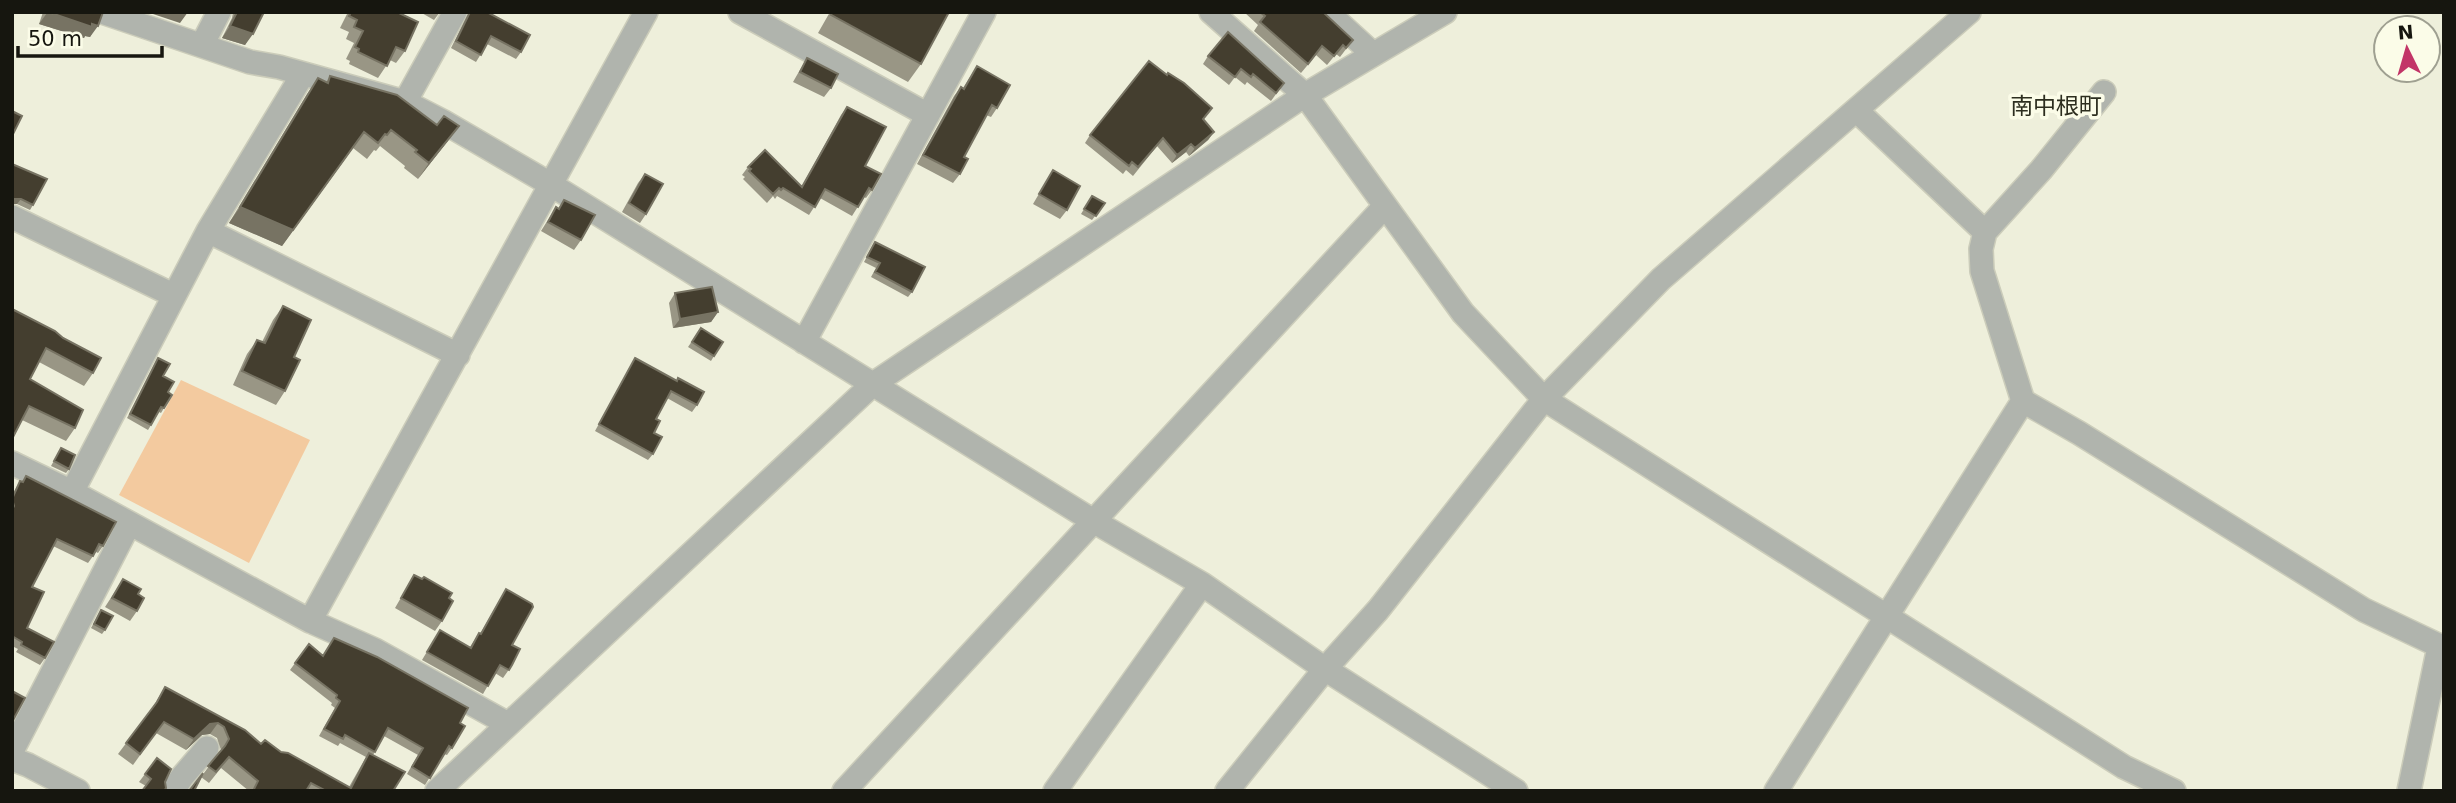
<svg xmlns="http://www.w3.org/2000/svg" width="2456" height="803" viewBox="0 0 2456 803" font-family="'DejaVu Sans','Noto Sans JP',sans-serif">
<style>
.green{fill:#f3ca9f}
.lines{fill:none;stroke-linecap:round;stroke-linejoin:round}
.minor-casing{stroke:#cbccba;stroke-width:26}
.minor{stroke:#b0b4ad;stroke-width:23}
.wall{fill:#999685}
.shaded-wall{fill:#777363}
.building{fill:#443e2f;stroke:#777363;stroke-width:2}
.labels{text-anchor:middle;stroke-width:7;stroke-linejoin:round;paint-order:stroke}
.quarter-label{font-size:23px;fill:#2d2e1f;stroke:#fbfce8}
</style>
<rect width="100%" height="100%" fill="#eeefdb"/>
<path class="green" d="M181,380L310,440L249,563L119,495Z"/>
<g class="lines">
<g class="minor-casing">
<path id="minor" d="M102,12L250,62L279,67L405,102L442,121L550,184L1095,522L1202,584L1325,669L1516,791
M740,12L928,115
M1211,12L1305,95L1463,313L1544,399L2124,767L2174,791
M1327,12L1373,54
M202,45L219,12
M2104,92L2041,170L1985,232L1981,249L1982,271L2023,401L2079,433L2364,610L2444,648
M405,102L455,12
M1856,110L1985,232
M12,217L173,295
M208,231L458,355
M804,342L984,12
M12,463L72,492L310,621L375,650L508,724
M72,492L208,231L303,74
M310,621L646,12
M12,751L129,524
M12,759L28,765L78,791
M173,791L182,777L207,748
M437,791L873,384L1305,95L1445,12
M844,791L1385,206
M1055,791L1202,584
M1227,791L1325,669L1378,610L1544,399L1661,279L1969,12
M1776,791L2023,401
M2409,791L2439,647"/>
</g>
<use href="#minor" class="minor"/>
</g>
<path class="wall" d="M43,12H103L90,37L85,36L84,38L39,24Z
M233,12H264L245,45L222,38L232,18Z
M348,12H397L405,51L396,63L390,60L378,78L349,64L350,61L346,59L354,43L346,39L349,32L340,28Z
M420,12H440L434,20Z
M469,12H487L521,52L516,59L487,44L476,62L451,48Z
M830,12H949L921,64L908,82L818,33Z
M1244,12H1323L1353,40L1340,57L1336,54L1327,65L1316,55L1301,73L1254,31L1258,25Z
M1208,56L1284,83L1271,101L1247,82L1245,85L1235,77L1229,85L1203,64Z
M807,58L831,88L824,97L793,82L801,68Z
M977,66L997,108L991,117L986,115L964,157L960,174L953,183L917,164L954,96L961,87L963,88Z
M330,76L437,125L459,126L418,179L404,168L405,166L380,146L376,151L374,150L367,159L353,148L282,246L229,223L307,94L318,78L326,82Z
M847,107L872,190L866,198L864,197L852,216L820,198L809,215L777,196L775,199L773,196L767,203L743,179L745,177L742,175L748,167L802,186L841,115Z
M1203,119L1214,132L1208,140L1189,156L1186,152L1172,163L1157,146L1133,176L1126,170L1123,174L1085,143L1090,135Z
M12,164L33,205L30,210L17,204H12Z
M1053,170L1067,210L1060,219L1033,204Z
M645,174L646,214L640,223L622,212L638,183Z
M1092,196L1105,203L1092,220L1081,214Z
M564,200L581,240L574,250L541,231L556,207L558,209Z
M875,242L912,292L908,297L871,277L876,268L864,262Z
M675,293L718,312L711,322L673,328L669,303Z
M283,306L294,357L285,391L276,405L233,385L247,354L257,340L262,342L273,320Z
M12,309L93,373L84,386L39,362L30,379L75,428L66,441L22,420L12,440Z
M701,328L714,356L711,361L688,347Z
M158,358L168,392L164,408L161,413L159,412L148,430L127,418Z
M635,358L697,405L692,412L667,398L656,419L653,454L648,460L595,431Z
M61,448L69,469L66,473L51,466Z
M26,476L103,546L98,553L96,552L88,563L53,546L32,587L27,628L45,658L40,665L16,652L18,649L12,646V495L20,481L22,482Z
M414,575L449,598L442,621L435,631L395,608Z
M123,579L138,594L137,611L130,621L105,607Z
M506,589L512,645V665L503,678L495,673L483,694L422,660L440,630L470,647L479,633L480,634Z
M101,610L105,630L102,634L91,628Z
M334,638L460,723L452,748L447,755L444,754L425,785L407,774L418,755L384,736L373,755L393,791H249L221,768L209,783L201,777L221,750L217,738L210,734L202,735L186,750L156,733L133,765L118,754L151,710L165,687L261,744L281,752L349,787L366,757L340,743L338,746L319,736L335,708L331,705L332,703L290,670L309,644L323,655Z
M157,758L171,769L146,786L139,782Z"/>
<path class="shaded-wall" d="M147,12H188L180,23Z
M47,13L92,24L98,26L90,37L85,36L84,38L39,24Z
M230,26L253,34L245,45L222,38Z
M459,126L447,142L418,179L429,163Z
M1214,132L1208,140L1189,156L1195,148Z
M1191,144L1186,152L1172,163L1177,155Z
M353,148L282,246L229,223L240,207Z
M12,199H21L17,204H12Z
M718,312L711,322L673,328L680,319Z
M218,723L210,734L202,735L186,750L194,739L210,724Z"/>
<path class="building" d="M48,12H103L98,26L92,24V27Z
M237,12H264L253,34L230,26Z
M351,12H397L418,22L405,51L396,47L387,66L358,52L359,49L355,47L363,31L354,27L357,20L349,16Z
M470,12H487L530,35L521,52L491,36L481,55L456,41Z
M833,12H949L921,64L831,15Z
M1260,12H1323L1353,40L1346,48L1343,45L1334,56L1322,46L1308,64L1260,22L1265,16Z
M1228,32L1284,83L1276,93L1253,74L1251,77L1241,69L1235,77L1208,56Z
M807,58L838,74L831,88L800,72Z
M1149,61L1167,75L1168,73L1184,83L1212,108L1203,119L1214,132L1195,148L1191,144L1177,155L1163,138L1138,167L1132,162L1129,166L1090,135Z
M977,66L1010,85L997,108L992,105L964,157L968,159L960,174L923,155L961,87L964,89Z
M330,76L397,95L437,125L444,116L459,126L429,163L415,152L417,150L391,130L387,135L385,134L378,143L364,132L293,230L240,207L318,78L328,83Z
M847,107L886,127L865,166L881,174L872,190L869,188L858,207L825,189L815,207L783,188L781,190L779,188L773,194L749,171L751,169L748,167L765,150L802,187Z
M12,111L22,116L12,136Z
M12,164L47,179L33,205L21,199H12Z
M1053,170L1080,186L1067,210L1039,194Z
M645,174L663,184L646,214L629,203Z
M1092,196L1105,203L1096,216L1084,209Z
M564,200L595,215L581,240L548,222L556,207L559,209Z
M875,242L925,267L912,292L875,272L880,263L867,257Z
M712,287L718,312L680,319L675,293Z
M283,306L311,320L294,357L300,360L285,391L242,371L257,340L265,343Z
M12,309L55,331L63,338L101,358L93,373L46,348L30,379L83,410L75,428L29,406L12,439Z
M701,328L723,342L714,356L692,342Z
M158,358L170,364L163,376L174,382L168,392L172,395L164,408L161,407L151,425L130,414Z
M635,358L677,381L678,378L704,392L697,405L671,391L656,419L660,421L654,433L662,437L653,454L599,424Z
M61,448L75,455L69,469L54,461Z
M26,476L116,522L103,546L99,544L93,556L57,539L32,587L44,592L27,628L54,642L45,658L21,645L22,642L12,636V510L14,506L12,499L20,481L23,482Z
M414,575L422,579L424,577L452,593L449,598L453,601L442,621L401,598Z
M123,579L141,589L138,594L144,598L137,611L112,598Z
M506,589L532,604L533,607L512,645L520,649L512,665L509,670L500,665L488,686L427,652L440,630L471,648L479,633L481,634Z
M101,610L113,616L105,630L94,624Z
M334,638L377,657L468,708L460,723L465,726L452,748L449,746L430,778L412,767L423,748L388,728L375,752L345,735L343,739L324,729L340,701L336,698L337,695L295,663L309,644L323,656Z
M165,687L245,730L261,744L265,740L281,752L288,753L351,788L369,753L405,772L393,791H326L311,783L306,791H253L258,781L229,757L216,772L208,766L225,746L229,739L224,727L218,723L210,724L194,739L164,722L140,754L126,743L157,702Z
M12,691L25,698L12,722Z
M157,758L171,769L165,782L166,788L164,791H142L151,779L145,774Z
M203,773L194,791H189Z"/>
<g class="labels">
<g class="quarter-label">
<text x="2056" y="114">南中根町</text>
</g>
</g>
<rect width="2456" height="803" fill="none" stroke="#16160f" stroke-width="28"/>
<g transform="translate(2407 49) rotate(355)"><circle r="33" fill="#fbfce8" stroke="#9fa091" stroke-width="2"/>
<path d="M0-5L12 26L0 18L-12 26Z" fill="#c23567"/>
<text y="-10" font-size="19" font-weight="bold" text-anchor="middle" fill="#16160f">N</text>
</g>
<path d="M18 46v10h144v-10" fill="none" stroke="#16160f" stroke-width="3.5"/>
<text x="28" y="46" font-size="21" fill="#16160f" stroke="#fbfce8" stroke-width="5" paint-order="stroke">50 m</text>
</svg>
